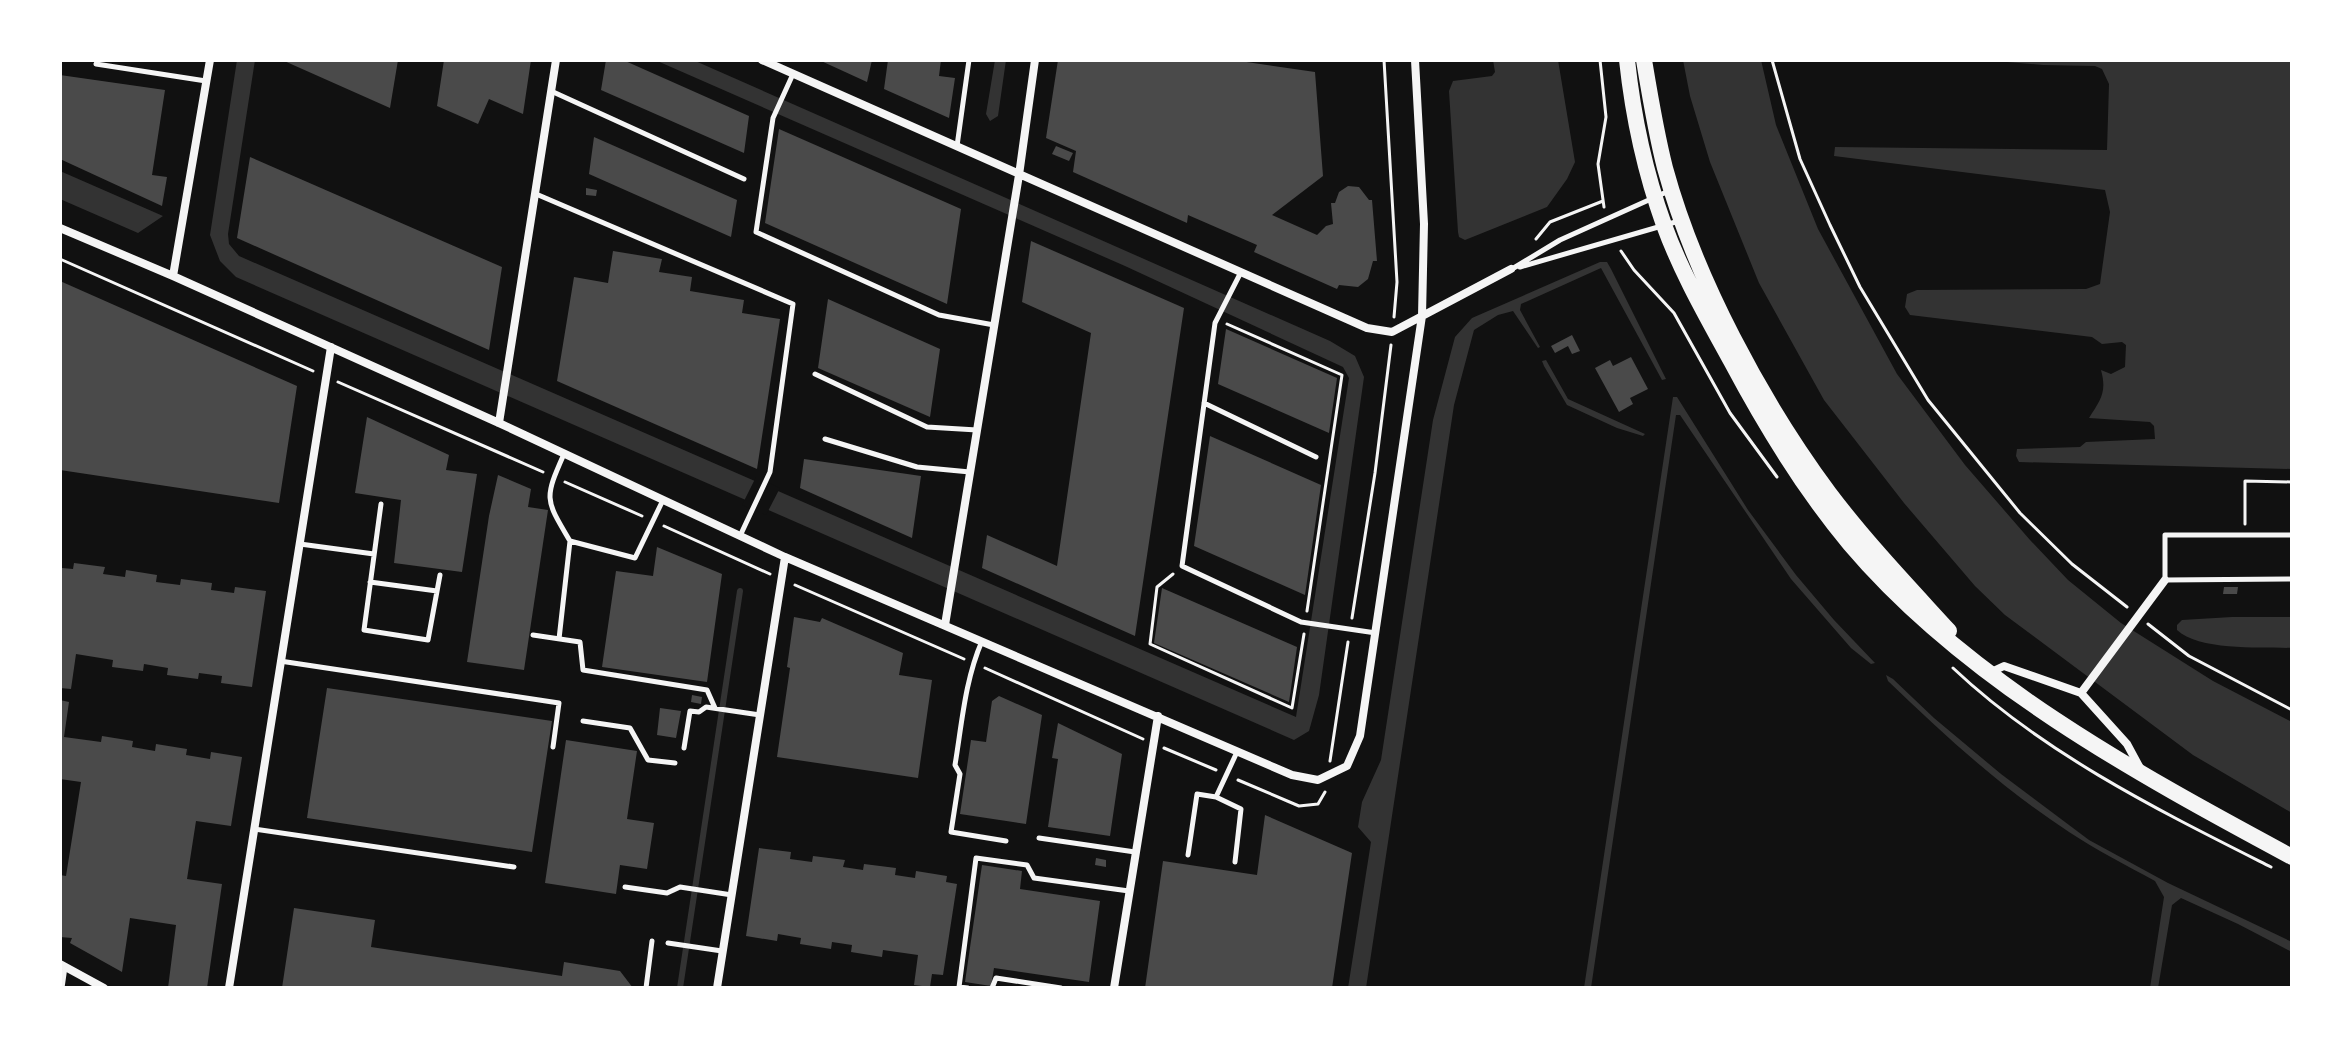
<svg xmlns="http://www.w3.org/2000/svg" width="2352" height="1048" viewBox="0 0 2352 1048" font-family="Montserrat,sans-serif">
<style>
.water{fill:#333}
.pier{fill:#111}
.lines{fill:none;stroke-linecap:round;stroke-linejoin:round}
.stream{stroke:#333;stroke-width:6}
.building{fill:#4a4a4a}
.path{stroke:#f5f5f5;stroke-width:3}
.service{stroke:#f5f5f5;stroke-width:5}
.minor{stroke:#f5f5f5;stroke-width:8}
.primary{stroke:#f5f5f5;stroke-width:16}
</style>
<rect width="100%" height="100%" fill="#111"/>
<path class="water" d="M237,60H255L228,234L229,244L239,256L1296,717L1349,378L1343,367L1125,266L655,60H693L1330,341L1355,356L1364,377L1319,695L1309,731L1294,740L236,277L220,261L210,235Z
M995,60H1006L998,116L990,121L986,114Z
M1493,60H1558L1575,162L1567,179L1547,207L1465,240L1459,237L1458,232L1449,91L1453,81L1492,76L1495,72Z
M1683,60H1761L1776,125L1818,229L1897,374L1965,465L2030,540L2068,580L2121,623L2213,681L2292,722V813L2193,755L2005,615L1975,586L1904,503L1824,400L1759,283L1710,162L1690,96Z
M1983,60H2292V469L2019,462L2016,456L2017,449L2080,447L2086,442L2155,439L2154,426L2150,422L2089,418C2101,399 2107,392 2101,370L2111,374L2125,367L2126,345L2122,342L2102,344L2092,337L1910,315L1905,307L1907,294L1917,290L2086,289L2100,284L2110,212L2105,190L1834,156L1835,147L2107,150L2109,84L2102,69L2095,66L2043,65Z
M60,171L163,216L138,233L60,199Z
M1600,262H1607L1611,269L1666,379L1662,380L1601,268L1521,304L1520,310L1540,347L1538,348L1513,311L1498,315L1474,330L1454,405L1366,988H1348L1371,842L1358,827L1362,802L1381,760L1433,420L1455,337L1472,318Z
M1546,360L1568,399L1645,434L1643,436L1617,428L1567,405L1544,366L1542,361Z
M1673,397H1677L1748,510L1796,575L1834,620L1875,663L1871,664L1851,648L1791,579L1680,415H1676L1591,988H1584Z
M2232,617H2292V648C2262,647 2199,651 2177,630V625L2182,620Z
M1886,675L1893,679L1934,718L2001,774L2089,840L2168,883L2292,942V952L2238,924L2181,898L2172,905L2158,988H2150L2164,897L2155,881C2126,865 2096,850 2069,832C2003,789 1945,736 1888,681Z"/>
<path class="pier" d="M756,477L780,488L766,515L742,505Z"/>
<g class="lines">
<path class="stream" d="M680,988L740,591"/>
</g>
<path class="building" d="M282,60H398L390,108Z
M444,60H531L523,114L489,99L478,124L437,106Z
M606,60H623L749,116L744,153L601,90Z
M819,60H872L867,82Z
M888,60H941L939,76L955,78L949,118L884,89Z
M1058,60H1233L1315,72L1323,176L1272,215L1317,235L1326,226L1333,224L1331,203H1335L1339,192L1348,186L1359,187L1369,200H1372L1377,261H1373L1368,279L1358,287L1339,285L1337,289L1254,252L1257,245L1188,215L1187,223L1073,172L1076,151L1046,138Z
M60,75L165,90L152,175L167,177L162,206L60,159Z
M779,129L961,209L947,304L765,223Z
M594,137L737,200L731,237L589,174Z
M1056,146L1073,153L1069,161L1052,154Z
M250,157L502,267L489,350L237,238Z
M586,188L597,190L596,196L586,195Z
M1031,241L1184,308L1135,636L982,568L987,535L1057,566L1091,333L1022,302Z
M613,251L662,259L659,272L692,277L690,291L744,300L742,313L780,319L757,469L557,381L574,277L608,283Z
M60,281L297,386L279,503L60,470Z
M828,299L940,349L930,417L818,368Z
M1226,329L1337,378L1329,433L1218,384Z
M1572,335L1580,351L1572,354L1568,346L1555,353L1551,346Z
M1631,357L1648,389L1630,398L1633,404L1619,412L1595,368L1610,360L1613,366Z
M367,417L449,455L446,470L477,474L462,572L394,563L401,500L355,493Z
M1210,436L1321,485L1305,595L1194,546Z
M804,459L921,476L912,538L800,488Z
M498,475L531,489L528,507L548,510L524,670L467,662L489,516Z
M657,547L722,574L707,682L602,667L616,571L653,576Z
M74,563L105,567L103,574L125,577L126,570L157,575L156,582L180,585L181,579L212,583L211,590L234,593L235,587L266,591L252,687L221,683L222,676L199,673L198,679L167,675L168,668L144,664L143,671L112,667L113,660L76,654L71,689L60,688V582L62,568L73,569Z
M2224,587H2238L2237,594H2223Z
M1162,588L1297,647L1289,702L1154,643Z
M794,617L820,622L822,618L903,653L899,675L932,680L918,778L777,757L790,668L787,667Z
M327,688L552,721L532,852L307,818Z
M692,695L702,697L701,704L691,702Z
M999,696L1042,715L1026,824L960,814L971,740L986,742L992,701Z
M60,700L69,702L64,737L101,742L102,736L133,741L132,747L155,751L156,744L187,749L186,755L210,759L211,752L242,757L231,826L196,821L187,879L222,884L207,988H168L176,925L130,918L122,972L70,943L72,938L60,937V875L66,876L81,782L60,779Z
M660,708L681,711L676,738L657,735Z
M1058,723L1122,754L1110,836L1048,827L1058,759L1052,758Z
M566,740L637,751L627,819L654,823L647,869L620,865L616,894L545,883Z
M1265,815L1352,853L1332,988H1145L1163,861L1257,875Z
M759,848L791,852L790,859L812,862L813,856L845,860L843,867L863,870L864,864L896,868L895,875L915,878L916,871L947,876L946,882L957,884L943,975L932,974L930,987L914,985L918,955L883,950L882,957L851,952L852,945L832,942L831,949L800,944L801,938L778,934L777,941L746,936Z
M1096,858L1106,860V867L1095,865Z
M982,865L1022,871L1020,889L1100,901L1089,982L994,968L991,986L965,982Z
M294,908L375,920L371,947L562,976L564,962L620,971L633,988H282Z"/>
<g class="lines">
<path class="path" d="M1384,60L1397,282L1394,317
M1600,60L1606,117L1598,164L1604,207
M1772,60L1800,159L1830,225L1860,287L1928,400L2020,513L2072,564L2127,607
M1536,239L1550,222L1603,201
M1621,251L1634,270L1674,313L1730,413L1777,477
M60,259L313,371
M1227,324L1342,375L1307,611
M338,382L543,472
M565,482L642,516
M2245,524V481L2292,482
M664,526L770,574
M1173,574L1157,587L1150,644L1292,708L1304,634
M795,585L964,659
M1352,618L1375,473L1391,345
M2148,624L2189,656L2292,710
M985,668L1143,739
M1953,668C2044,754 2160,811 2271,867
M1164,748L1216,770
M1330,761L1348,642
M1238,780L1299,806L1318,804L1325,792"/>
<path class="service" d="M96,64L206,81
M793,74L773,118L756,232L939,315L994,325
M551,91L744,179
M957,146L969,60
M536,194L793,304L770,472L740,536
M1520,267L1679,221
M1512,269L1560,240L1671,190
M1241,272L1215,323L1182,566L1301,622L1376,633
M815,374L927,427L977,430
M1204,403L1316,457
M825,439L917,467L970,472
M564,454C544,499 545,499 570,541
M381,504L364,630L428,640L440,575
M2292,535H2165V580L2292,579
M300,544L374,554
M370,582L437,591
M533,635L580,642L583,670L707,690L715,708
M559,639L570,541L635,558L663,500
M982,641C965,680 962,723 955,765L960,774L951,832L1006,841
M280,661L559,703L553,747
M583,721L630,728L648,760L675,763
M684,748L690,711L699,712L706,707L760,715
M1216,797L1241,809L1235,862
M254,829L514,867
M1039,838L1135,852
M1188,855L1197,794L1216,797L1237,752
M625,887L667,893L680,887L732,895
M668,943L722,951
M62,988L65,967
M646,988L652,941
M968,988L959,987L976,858L1027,865L1034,878L1129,891
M992,988L996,978L1061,988"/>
<path class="minor" d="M762,60L1367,328L1392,332L1511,269
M60,228L173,276L499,423L785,557L1292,775L1318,780L1347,766L1360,736L1422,316L1424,224L1415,60
M173,276L210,60
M499,423L556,60
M945,625L1019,175L1035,60
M1989,673L2004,666L2081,693
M2140,768L2127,744L2081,693L2165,580
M60,964L104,988
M229,988L331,347
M717,988L785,557
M1114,988L1158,716"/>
<path class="primary" d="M1627,60C1633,116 1645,172 1664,225C1681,272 1707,317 1731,361C1765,425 1803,488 1850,544C1965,680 2136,773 2292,857
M1644,60C1650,96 1656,133 1665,168C1695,278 1761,401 1829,493C1866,542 1908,586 1949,631"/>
</g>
<rect width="2352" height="1048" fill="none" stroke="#ffffff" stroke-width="124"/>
</svg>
